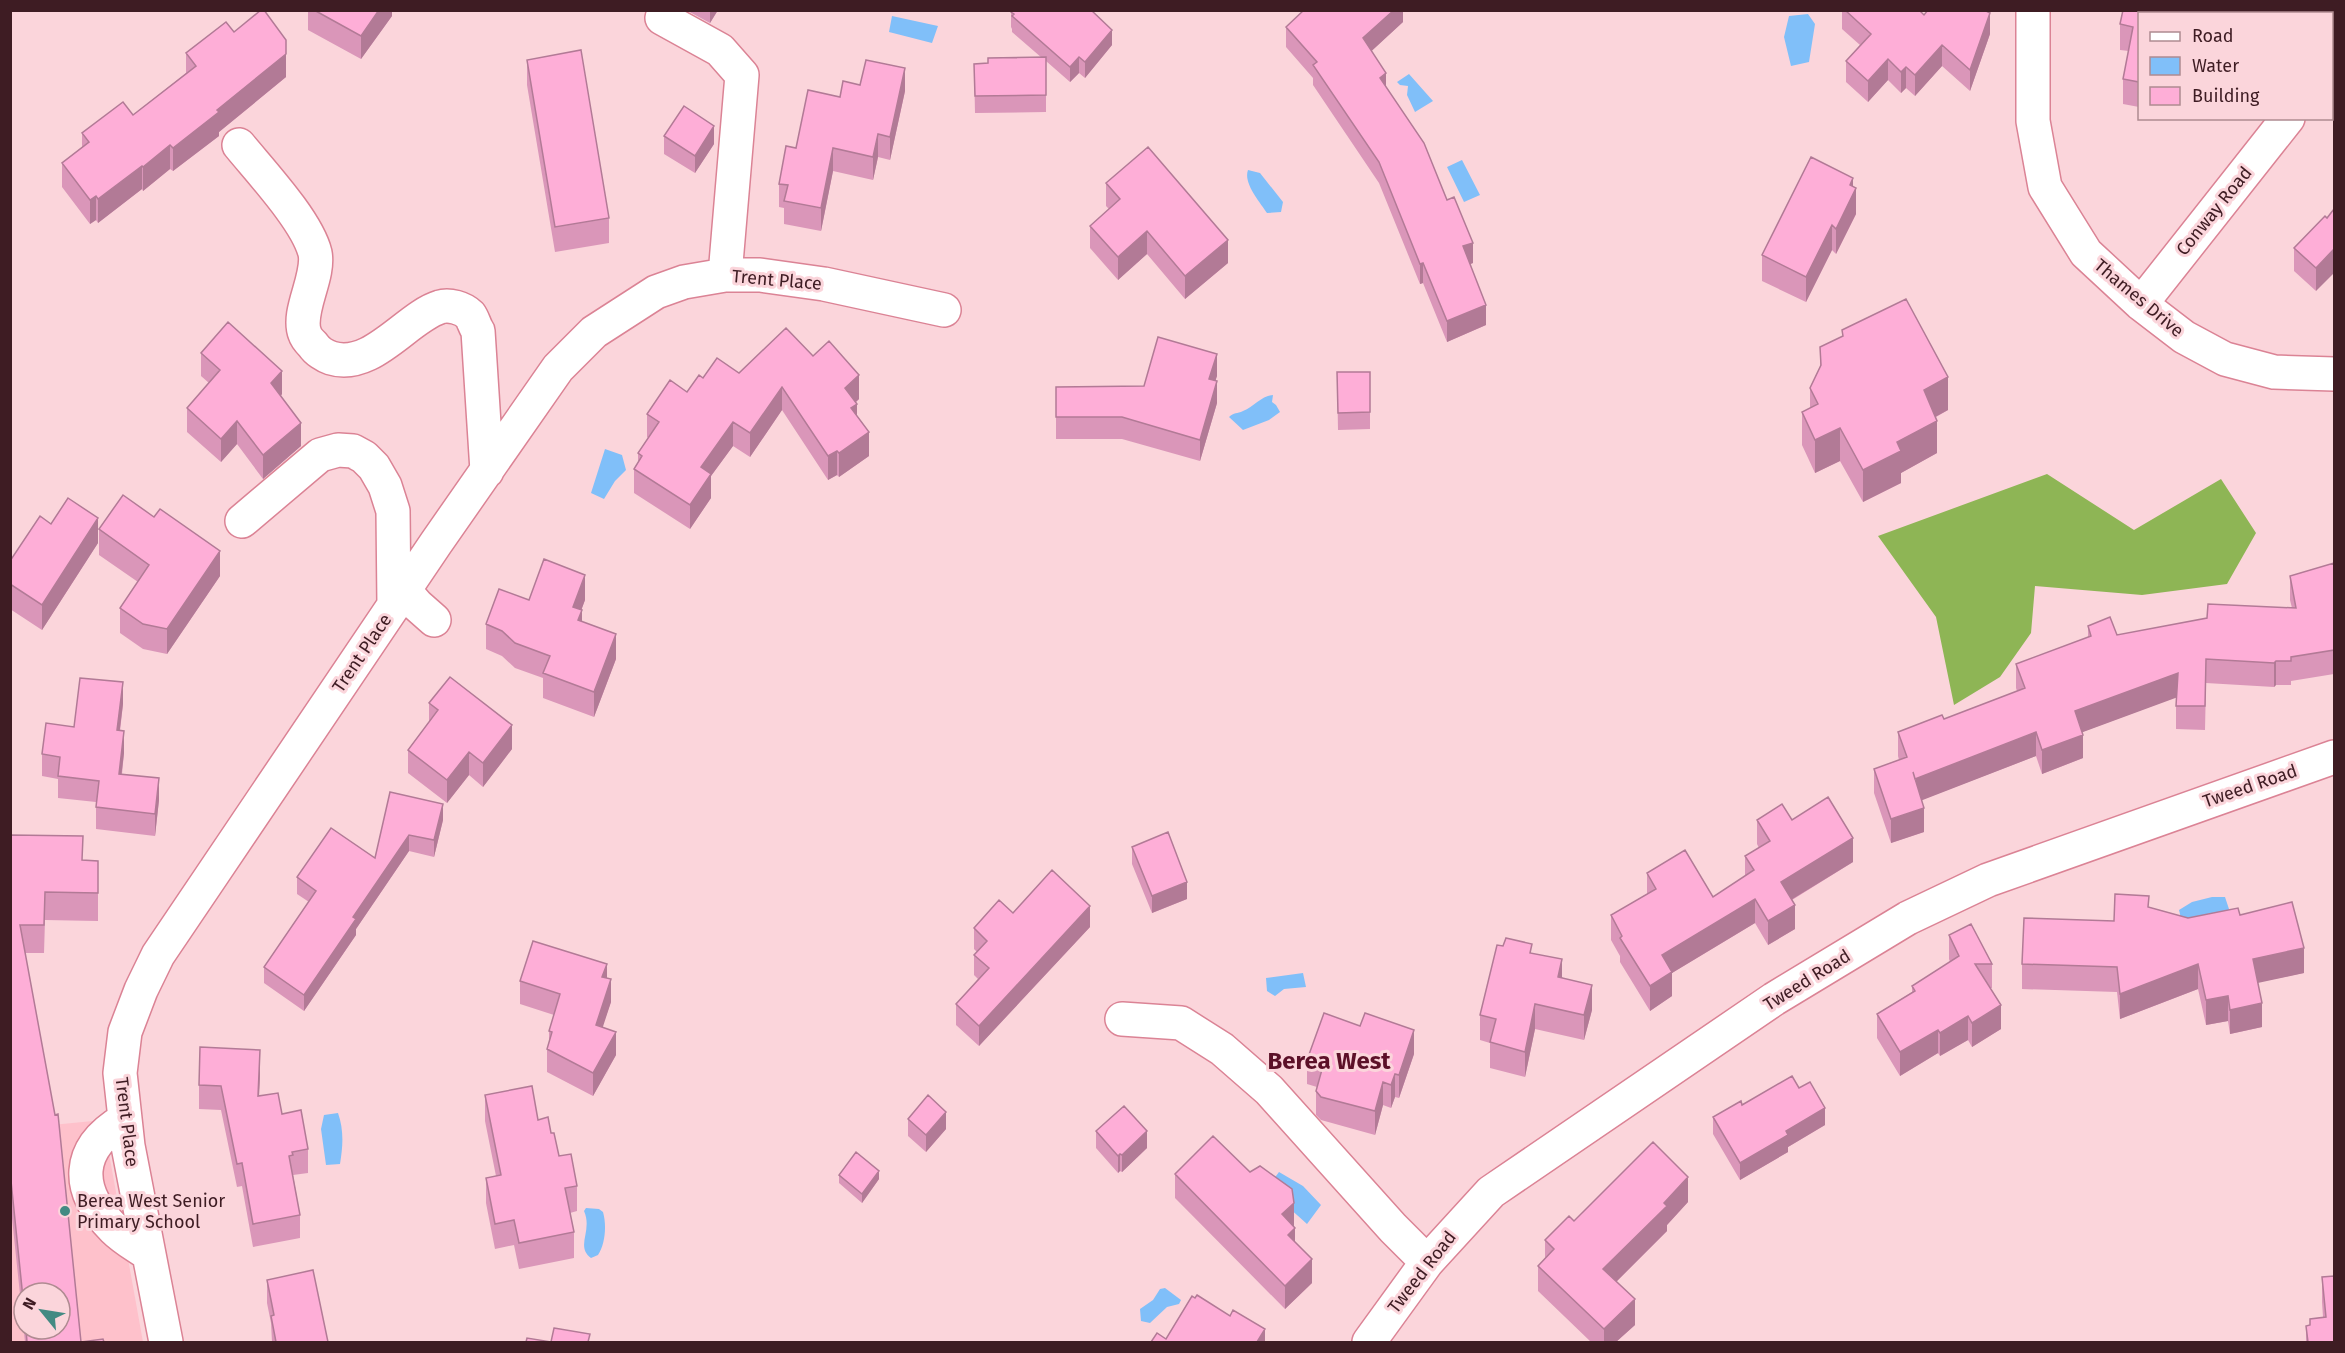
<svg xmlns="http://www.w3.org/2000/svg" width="2345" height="1353" viewBox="0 0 2345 1353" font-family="'Fira Sans',sans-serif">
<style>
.built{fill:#fec1cb;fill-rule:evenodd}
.forest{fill:#8eb555}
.water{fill:#80bff9}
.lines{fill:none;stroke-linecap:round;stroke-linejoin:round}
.minor-casing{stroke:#db8395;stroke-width:36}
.minor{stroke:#fff;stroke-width:33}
.wall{fill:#da96b9;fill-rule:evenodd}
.shaded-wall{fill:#b27a96}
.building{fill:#feaed7;stroke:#b27a96;stroke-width:1.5}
.poi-dot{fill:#438a83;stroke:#fbd5db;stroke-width:2}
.labels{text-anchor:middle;stroke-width:6;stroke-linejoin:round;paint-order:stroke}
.street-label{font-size:18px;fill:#3e1c23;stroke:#fbd5db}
.poi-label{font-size:18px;fill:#3e1c23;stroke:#fbd5db;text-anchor:start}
.district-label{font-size:24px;font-weight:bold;fill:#5c1028;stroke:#fbd5db}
</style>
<rect width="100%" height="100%" fill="#fbd5db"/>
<path class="built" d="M103,1120L143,1342H11V1129ZM24,1293H60V1329H24Z"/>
<path class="forest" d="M2047,474L2134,530L2221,479L2256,533L2227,584L2142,595L2035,586L2031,633L2000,677L1954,705L1936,617L1878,536Z"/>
<path class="water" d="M1808,14L1815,24L1809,62L1791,66L1784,37L1789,16Z
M892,16L938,26L932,43L889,32Z
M1409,74L1433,101L1415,112L1407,95L1408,86L1400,85L1397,82Z
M1462,160L1480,195L1464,202L1447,167Z
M1248,170L1260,173L1283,202L1281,212L1267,213C1260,202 1243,183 1248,170Z
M1273,395L1272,402L1276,405L1280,412L1269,420L1243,430L1229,417C1234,412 1237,414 1243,411C1254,407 1261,396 1273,395Z
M605,449L622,455L626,470L615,481L604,499L591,493Z
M2212,897H2225L2231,915L2183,927L2179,910L2192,902Z
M1303,973L1306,987L1284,989L1275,996L1267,991L1266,978Z
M338,1113C344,1130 343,1146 340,1164L326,1165L321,1129L324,1115Z
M1279,1172L1303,1186L1321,1205L1307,1224L1267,1188Z
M586,1208L599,1209L603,1212C607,1226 605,1244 598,1255L591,1258C575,1246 593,1231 584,1211Z
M1165,1288L1181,1300L1179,1304L1167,1307L1150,1323L1141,1321L1140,1309L1153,1300L1160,1289Z"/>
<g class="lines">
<g class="minor-casing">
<path id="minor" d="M2033,10V121L2045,187L2086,253L2141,304L2184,337L2225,359L2274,372L2334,374
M662,18L720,50L742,75L725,275
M2332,64L2334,60
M239,145C261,172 307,221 315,253C320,277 296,312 305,334C306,338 310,342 313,345C317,351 325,356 331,358C372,371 407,317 440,307C449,304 463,308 470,315C473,319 475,327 478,331L487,471
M2141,304L2288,118
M242,521L320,455L338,450L353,451L364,457L374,467L385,486L393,511L394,606
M404,590L417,605L434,620
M1122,1019L1181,1023L1222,1049L1269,1090L1393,1228L1427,1262
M124,1120C75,1149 75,1190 114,1229C124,1239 137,1246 148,1254
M166,1342L128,1146L120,1073L125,1032L141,990L158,955L210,878L436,543L558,368L594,332L656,292L684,282L725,275H760L824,284L944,310
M1369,1342L1427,1262L1491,1192L1774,999L1908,918L1988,880L2334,757"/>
</g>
<use href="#minor" class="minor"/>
</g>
<path class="wall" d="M308,10H392V16L361,59L308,30Z
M686,10H718L710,23Z
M1403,10V22L1371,51L1386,87L1473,263L1470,264L1486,325L1447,342L1423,283L1420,284L1379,183L1313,85V78L1286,47V27Z
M1842,10H1919L1924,15L1990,34L1970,91L1942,66L1915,96L1906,88L1901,93L1888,80L1868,102L1846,82V61L1860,45L1842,29Z
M2123,10H2177L2176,14H2139V107L2123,104V79L2129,51L2120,50V24Z
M1011,12L1112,45L1085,78L1079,73L1070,82L1046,61V112L975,113L974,64L988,63L1042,58L1012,32V29L1011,27Z
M234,32L286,77L219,132V136L173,171L170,169L143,191L142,189L98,223L96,220L90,224L62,187V163L82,147V133L133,115L186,73V53Z
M527,60L609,218V243L555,252L527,85Z
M905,91L890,160L878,157L873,180L833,171L821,231L784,224V208L779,207V184L796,148L840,97Z
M664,136L714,144L695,173L664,154Z
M1106,183L1228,263L1185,299L1147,254L1118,280L1090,248V226L1109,209L1106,206Z
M1853,187L1856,214L1836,254L1832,250L1806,302L1762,281V255Z
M2327,218L2316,291L2294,271V248Z
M1820,347L1948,410L1936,417L1937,453L1901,473V483L1863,502L1840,461L1815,473L1802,445V412L1810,408V388L1820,367Z
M201,353L282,394L281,396L301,446L263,479L237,444L221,462L187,432V408L209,383L201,376Z
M813,356L859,399L856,402L857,416L869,456L839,477L837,475L828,480L782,410L750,457L733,446L711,476V498L690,529L634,493V469L638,463V453L648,438L647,437V414L687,392L703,378L739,373Z
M1337,372H1370V429L1338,430Z
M1217,376L1215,380L1217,403L1200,461L1122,439H1056V387L1144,386Z
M51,524L98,543L42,630L10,609V561Z
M99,529L220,576L167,654L143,649L120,633V608L138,582L99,555Z
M2334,563V674L2291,681V685H2276L2274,687L2206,683L2205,730L2176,729V697L2082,732L2083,758L2042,774L2036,756L1921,800L1924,832L1891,843L1874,793V769L1899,760L1898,756V732L1944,719L2017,691L2016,688V664L2088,638V626L2117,635L2292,608L2290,600V576Z
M529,600H585L581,610L582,622L616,659L594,717L543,698V678L515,668L502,656L486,649V624Z
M429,703L512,749L483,787L469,775L447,803L408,773V750L429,722Z
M123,704L120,731L124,753L122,774L159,800L155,836L96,829V802L58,798V779L42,776V754L74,727Z
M390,792L443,820L434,857L409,851L356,929V935L304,1011L264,983V967L309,902L297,894V877L375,858Z
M1757,820H1792L1853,862L1792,900L1795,929L1768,945L1755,923L1672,973V996L1650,1011L1620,962V956L1611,940V915L1647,894V873L1713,897L1745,876V856L1759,848L1757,844Z
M10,835L83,860L98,861V921L45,920L44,953H25L81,1342H104H25L10,1199ZM24,1293L60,1329H24Z
M1132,847L1187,899L1152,913L1132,864Z
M2149,907L2188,918L2240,915L2304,973L2258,982L2262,1027L2230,1034L2228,1021L2206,1025L2198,989L2120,1019L2117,992L2022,989V964Z
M1013,913L1090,927L979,1046L956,1025V1004L978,979L974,975V955L977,952L974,949V928Z
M1949,935L1992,964V988H1990L2001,1029L1972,1047L1968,1040L1940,1056L1938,1053L1900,1076L1877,1038V1014L1912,992V986L1950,962L1949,959Z
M1532,953L1562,977L1592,1010L1584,1040L1535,1029L1525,1077L1490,1068V1043L1480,1040V1015Z
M607,978L611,1002L602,1027L616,1055L593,1096L547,1072V1049L549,1044V1031L554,1015L520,1004V981Z
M1414,1054L1399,1098L1395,1097L1391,1108L1383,1105L1375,1135L1321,1120L1316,1115V1091L1317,1087L1307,1084V1060Z
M260,1073L259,1096L282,1114L308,1149V1173L293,1175L300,1215V1238L253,1247L242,1186L237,1187L221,1110L199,1109V1085Z
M1799,1088L1825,1125L1788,1147V1152L1740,1180L1713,1134V1117L1742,1105Z
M485,1095L538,1120L551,1133L559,1156L577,1186V1211L570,1213L574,1232V1258L519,1269L514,1245L495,1249L486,1203V1178L496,1176L485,1121Z
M908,1119L946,1129L926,1152L908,1136Z
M1096,1131L1147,1148L1122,1172L1120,1171L1118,1173L1096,1148Z
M1175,1174L1294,1226L1295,1243L1312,1283L1285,1309L1175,1198Z
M839,1175L879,1179L862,1203L839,1183Z
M1688,1202L1667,1225V1231L1616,1282L1635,1325L1616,1342H1591L1538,1291V1266L1545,1258V1240L1574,1221Z
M2322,1277L2334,1342H2306V1326L2310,1325V1319L2323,1317L2322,1302Z
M267,1280L328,1342H272L271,1323L267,1303Z"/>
<path class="shaded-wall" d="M379,10H392V16L361,59V36Z
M710,10H718L710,23Z
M1394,10H1403V22L1363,59V38Z
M2172,10H2177L2176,14H2172Z
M1990,13V34L1970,91V70Z
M1112,30V45L1085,78V62Z
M1942,45V66L1915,96V75Z
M286,54V77L219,132V136L173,171V148L217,110Z
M1079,57V73L1070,82V67Z
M1888,59V80L1868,102V81Z
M1906,67V88L1901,93V72Z
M905,68V91L890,160V137Z
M1386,73V94L1380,78Z
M714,126V144L695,173V156Z
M878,134V157L873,180V157Z
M170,145V169L143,191V167Z
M833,148V171L821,231V208Z
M142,166V189L98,223V199Z
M1853,178V194L1856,188V214L1836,254V229L1850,185Z
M96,196V220L90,224V200Z
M1832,225V250L1806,302V277Z
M1147,231V254L1118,280V257Z
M1228,240V263L1185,299V276Z
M1473,243V263L1463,267V246Z
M2334,249V273L2316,291V268Z
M1423,263V283L1420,284V264Z
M1486,305V325L1447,342V321Z
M1217,354V376L1209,401V379Z
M282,371V394L271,407V383Z
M859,375V399L845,412V388Z
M1948,377V410L1924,423V390Z
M1217,381V403L1200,461V440Z
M782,387V410L750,457V433Z
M857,404V428L851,408Z
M237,421V444L221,462V439Z
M1937,421V453L1901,473V483L1863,502V470L1897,442Z
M733,422V446L711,476V498L690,529V505L701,467Z
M301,423V446L263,479V455Z
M1840,428V461L1815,473V440Z
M869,432V456L839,477V453Z
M837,451V475L828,480V456Z
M98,518V543L42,630V605Z
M220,551V576L167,654V629Z
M585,575V600L573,633V607Z
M582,610V636L578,620Z
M616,634V659L594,717V692Z
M2276,661V685L2274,687V663Z
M2178,673V697L2075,735V711Z
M123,682V704L117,752V730Z
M512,725V749L483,787V763Z
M124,731V753L119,795V774Z
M2036,732V756L1915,803V779Z
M2083,735V758L2042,774V750Z
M469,752V775L447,803V780Z
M159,778V800L155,836V814Z
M443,804V820L434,857V840Z
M1924,808V832L1891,843V819Z
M409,835V851L356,929V935L304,1011V995L353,917Z
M1853,838V862L1781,906V882Z
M1187,882V899L1152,913V896Z
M1755,899V923L1672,973V996L1650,1011V986L1662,955Z
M1795,905V929L1768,945V921Z
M1090,906V927L979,1046V1026Z
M2304,948V973L2253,984V959Z
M1562,959V984L1558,977Z
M607,964V987L602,977Z
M2198,964V989L2120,1019V994Z
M611,979V1002L596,1048V1025Z
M1592,985V1010L1584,1040V1015Z
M2228,996V1021L2206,1025V1000Z
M2262,1003V1027L2230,1034V1010Z
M1535,1004V1029L1525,1077V1052Z
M2001,1005V1029L1972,1047V1023Z
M1968,1016V1040L1940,1056V1033Z
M1414,1030V1054L1399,1098V1075Z
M1938,1030V1053L1900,1076V1052Z
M616,1032V1055L593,1096V1073Z
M260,1050V1073L258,1120V1096Z
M1395,1074V1097L1391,1108V1085Z
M1383,1082V1105L1375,1135V1111Z
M1825,1108V1125L1788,1147V1152L1740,1180V1163L1786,1131Z
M946,1112V1129L926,1152V1135Z
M1147,1131V1148L1122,1172V1155Z
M1120,1154V1171L1118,1173V1156Z
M879,1171V1179L862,1203V1194Z
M1688,1177V1202L1667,1225V1231L1603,1295V1269Z
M1294,1203V1226L1282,1238V1214Z
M1295,1228V1252L1288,1235Z
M1312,1259V1283L1285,1309V1286Z
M1635,1299V1325L1616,1342H1604V1329Z
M1265,1329V1342H1257Z"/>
<path class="building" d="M261,10H264L286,40V54L217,110L219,112L173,148L170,145L143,167L142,166L98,199L96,196L90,200L62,163L89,142L82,133L123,102L133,115L196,66L186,53L226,22L234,32Z
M314,10H379L361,36Z
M1012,10H1091L1112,30L1085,62L1079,57L1070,67L1012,16L1014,14L1011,12Z
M1304,10H1394L1363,38L1386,73L1380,78L1424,143L1447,200L1454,197L1473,243L1463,246L1486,305L1447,321L1423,263L1420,264L1379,162L1313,65L1317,62L1286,27Z
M1845,10H1919L1924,15L1928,10H1984L1990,13L1970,70L1942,45L1915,75L1906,67L1901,72L1888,59L1868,81L1846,61L1871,34Z
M2123,10H2172V14H2139V82L2123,79L2133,27L2120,24Z
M581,50L609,218L555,227L527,60Z
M1046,57V95L975,96L974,64L988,63V58Z
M866,60L905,68L890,137L878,134L873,157L833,148L821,208L784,201L788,185L779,184L786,146L796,148L808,90L840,97L843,81L860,85Z
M684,106L714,126L695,156L664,136Z
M1148,147L1228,240L1185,276L1147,231L1118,257L1090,226L1120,199L1106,183Z
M1811,157L1853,178L1850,185L1856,188L1836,229L1832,225L1806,277L1762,255Z
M2334,209V249L2316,268L2294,248L2325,216L2327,218Z
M1906,299L1948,377L1924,390L1937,421L1897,442L1901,451L1863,470L1840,428L1815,440L1802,412L1818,404L1810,388L1821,365L1820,347L1843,336L1842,330Z
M228,322L282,371L271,383L301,423L263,455L237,421L221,439L187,408L220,370L201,353Z
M786,328L813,356L829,341L859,375L845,388L857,404L851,408L869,432L839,453L837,451L828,456L782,387L750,433L733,422L701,467L711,474L690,505L634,469L642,456L638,453L659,422L647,414L670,380L687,392L699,375L703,378L717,358L739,373Z
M1158,337L1217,354L1209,379L1217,381L1200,440L1122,417H1056V387L1144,386Z
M1337,372H1370V412L1338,413Z
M123,495L154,517L160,509L220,551L167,629L143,624L120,608L149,565L99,529Z
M68,498L98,518L42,605L10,584V561L40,516L51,524Z
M544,559L585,575L573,607L582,610L578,620L616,634L594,692L543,673L550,656L515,643L502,631L486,624L499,589L529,600Z
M2334,563V650L2291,657V661H2276L2274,663L2206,659L2205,706H2176L2178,673L2075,711L2083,735L2042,750L2036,732L1915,779L1913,772L1924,808L1891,819L1874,769L1907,757L1898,732L1942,715L1944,719L2025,688L2016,664L2091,636L2088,626L2110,617L2117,635L2207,618L2208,604L2296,608L2290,576Z
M450,677L512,725L483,763L469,752L447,780L408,750L438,710L429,703Z
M80,678L123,682L117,730L124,731L119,774L159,778L155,814L96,807L99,781L58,776L60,757L42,754L46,723L74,727Z
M390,792L443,804L434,840L409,835L353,917L356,919L304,995L264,967L316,891L297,877L331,828L375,858Z
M1828,797L1853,838L1781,882L1795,905L1768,921L1755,899L1662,955L1672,972L1650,986L1620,938L1622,936L1611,915L1656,889L1647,873L1685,850L1713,897L1754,870L1745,856L1770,841L1757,820L1782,804L1792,820Z
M1168,832L1187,882L1152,896L1132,847Z
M10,835L83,836L82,860L98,861V893L45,892L44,925H20L55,1115L58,1114L81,1342L103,1339L104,1342H27L26,1329H60V1293H24V1308L10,1171Z
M1052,870L1090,906L979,1026L956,1004L989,968L974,955L987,941L974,928L999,900L1013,913Z
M2115,894L2149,896L2148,907L2188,918L2238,908L2240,915L2292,902L2304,948L2253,959L2262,1003L2230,1010L2228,996L2206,1000L2198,964L2120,994L2117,967L2022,964L2024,918L2114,921Z
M1971,924L1992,964H1975L2001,1005L1972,1023L1968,1016L1940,1033L1938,1030L1900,1052L1877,1014L1915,991L1912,986L1959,956L1949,935Z
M1506,938L1532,944L1530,953L1562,959L1558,977L1592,985L1584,1015L1535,1004L1525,1052L1490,1042L1496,1019L1480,1015L1497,945L1503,946Z
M533,941L607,964L602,977L611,979L596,1025L616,1032L593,1073L547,1049L552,1032L549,1031L560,994L520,981Z
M1324,1013L1360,1026L1365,1013L1414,1030L1399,1075L1395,1074L1391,1085L1383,1082L1375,1111L1321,1097L1316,1091L1323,1066L1307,1060Z
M200,1047L260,1050L258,1096L278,1093L282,1114L301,1110L308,1149L292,1152L293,1155L289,1156L300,1215L253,1224L242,1163L237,1164L221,1086L199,1085Z
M1792,1076L1799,1088L1810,1082L1825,1108L1786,1131L1788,1135L1740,1163L1713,1117L1741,1101L1742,1105Z
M532,1086L538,1120L548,1117L551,1133H554L559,1156L571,1154L577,1186L565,1188L574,1232L519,1243L514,1220L495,1224L486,1178L501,1175L485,1095Z
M928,1095L946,1112L926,1135L908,1119Z
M1124,1106L1147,1131L1122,1155L1120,1154L1118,1156L1096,1131Z
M1213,1136L1250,1172L1260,1166L1292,1189L1294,1203L1282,1214L1295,1228L1288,1235L1312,1259L1285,1286L1175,1174Z
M1653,1142L1688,1177L1664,1203L1667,1206L1603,1269L1635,1299L1604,1329L1538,1266L1554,1249L1545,1240L1569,1216L1574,1221Z
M856,1152L879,1171L862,1194L839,1175Z
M313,1270L328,1342H276L271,1316L274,1315L267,1280Z
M2334,1276V1342H2308L2306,1326L2310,1325V1319L2326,1317L2322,1277Z
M1197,1295L1230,1316L1233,1310L1265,1329L1257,1342H1151L1157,1333L1166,1339L1192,1296L1195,1298Z
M554,1328L590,1334L588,1342H526L527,1338L551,1342Z"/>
<circle class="poi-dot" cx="65" cy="1211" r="6"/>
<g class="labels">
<g class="street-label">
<text transform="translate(2214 211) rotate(-51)" y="6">Conway Road</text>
<text transform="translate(777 280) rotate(5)" y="6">Trent Place</text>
<text transform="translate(2139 298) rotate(40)" y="6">Thames Drive</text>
<text transform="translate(362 653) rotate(-56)" y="6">Trent Place</text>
<text transform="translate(2250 786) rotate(-19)" y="6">Tweed Road</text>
<text transform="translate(1807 980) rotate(-32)" y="6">Tweed Road</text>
<text transform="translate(127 1122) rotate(83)" y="6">Trent Place</text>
<text transform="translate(1422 1272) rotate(-52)" y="6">Tweed Road</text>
</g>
<g class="poi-label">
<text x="77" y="1207">Berea West Senior<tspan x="77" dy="21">Primary School</tspan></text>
</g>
<g class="district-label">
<text x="1329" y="1069">Berea West</text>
</g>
</g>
<rect width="2345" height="1353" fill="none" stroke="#3e1c23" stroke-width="24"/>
<rect x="2138" y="12" width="195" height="108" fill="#fbd5db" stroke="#af8b91" stroke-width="1.5"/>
<rect x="2150" y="32" width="30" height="9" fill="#ffffff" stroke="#af8b91" stroke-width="1.5"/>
<text x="2192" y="42" font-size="18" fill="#3e1c23">Road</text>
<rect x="2150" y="57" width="30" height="18" fill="#80bff9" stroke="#af8b91" stroke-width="1.5"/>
<text x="2192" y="72" font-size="18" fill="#3e1c23">Water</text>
<rect x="2150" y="87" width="30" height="18" fill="#feaed7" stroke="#af8b91" stroke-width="1.5"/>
<text x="2192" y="102" font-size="18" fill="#3e1c23">Building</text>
<g transform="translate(42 1311) rotate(300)"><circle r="28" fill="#fbd5db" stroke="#af8b91" stroke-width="1.5"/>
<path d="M0-4.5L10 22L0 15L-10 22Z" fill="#438a83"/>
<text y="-9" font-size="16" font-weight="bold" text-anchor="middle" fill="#3e1c23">N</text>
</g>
</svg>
